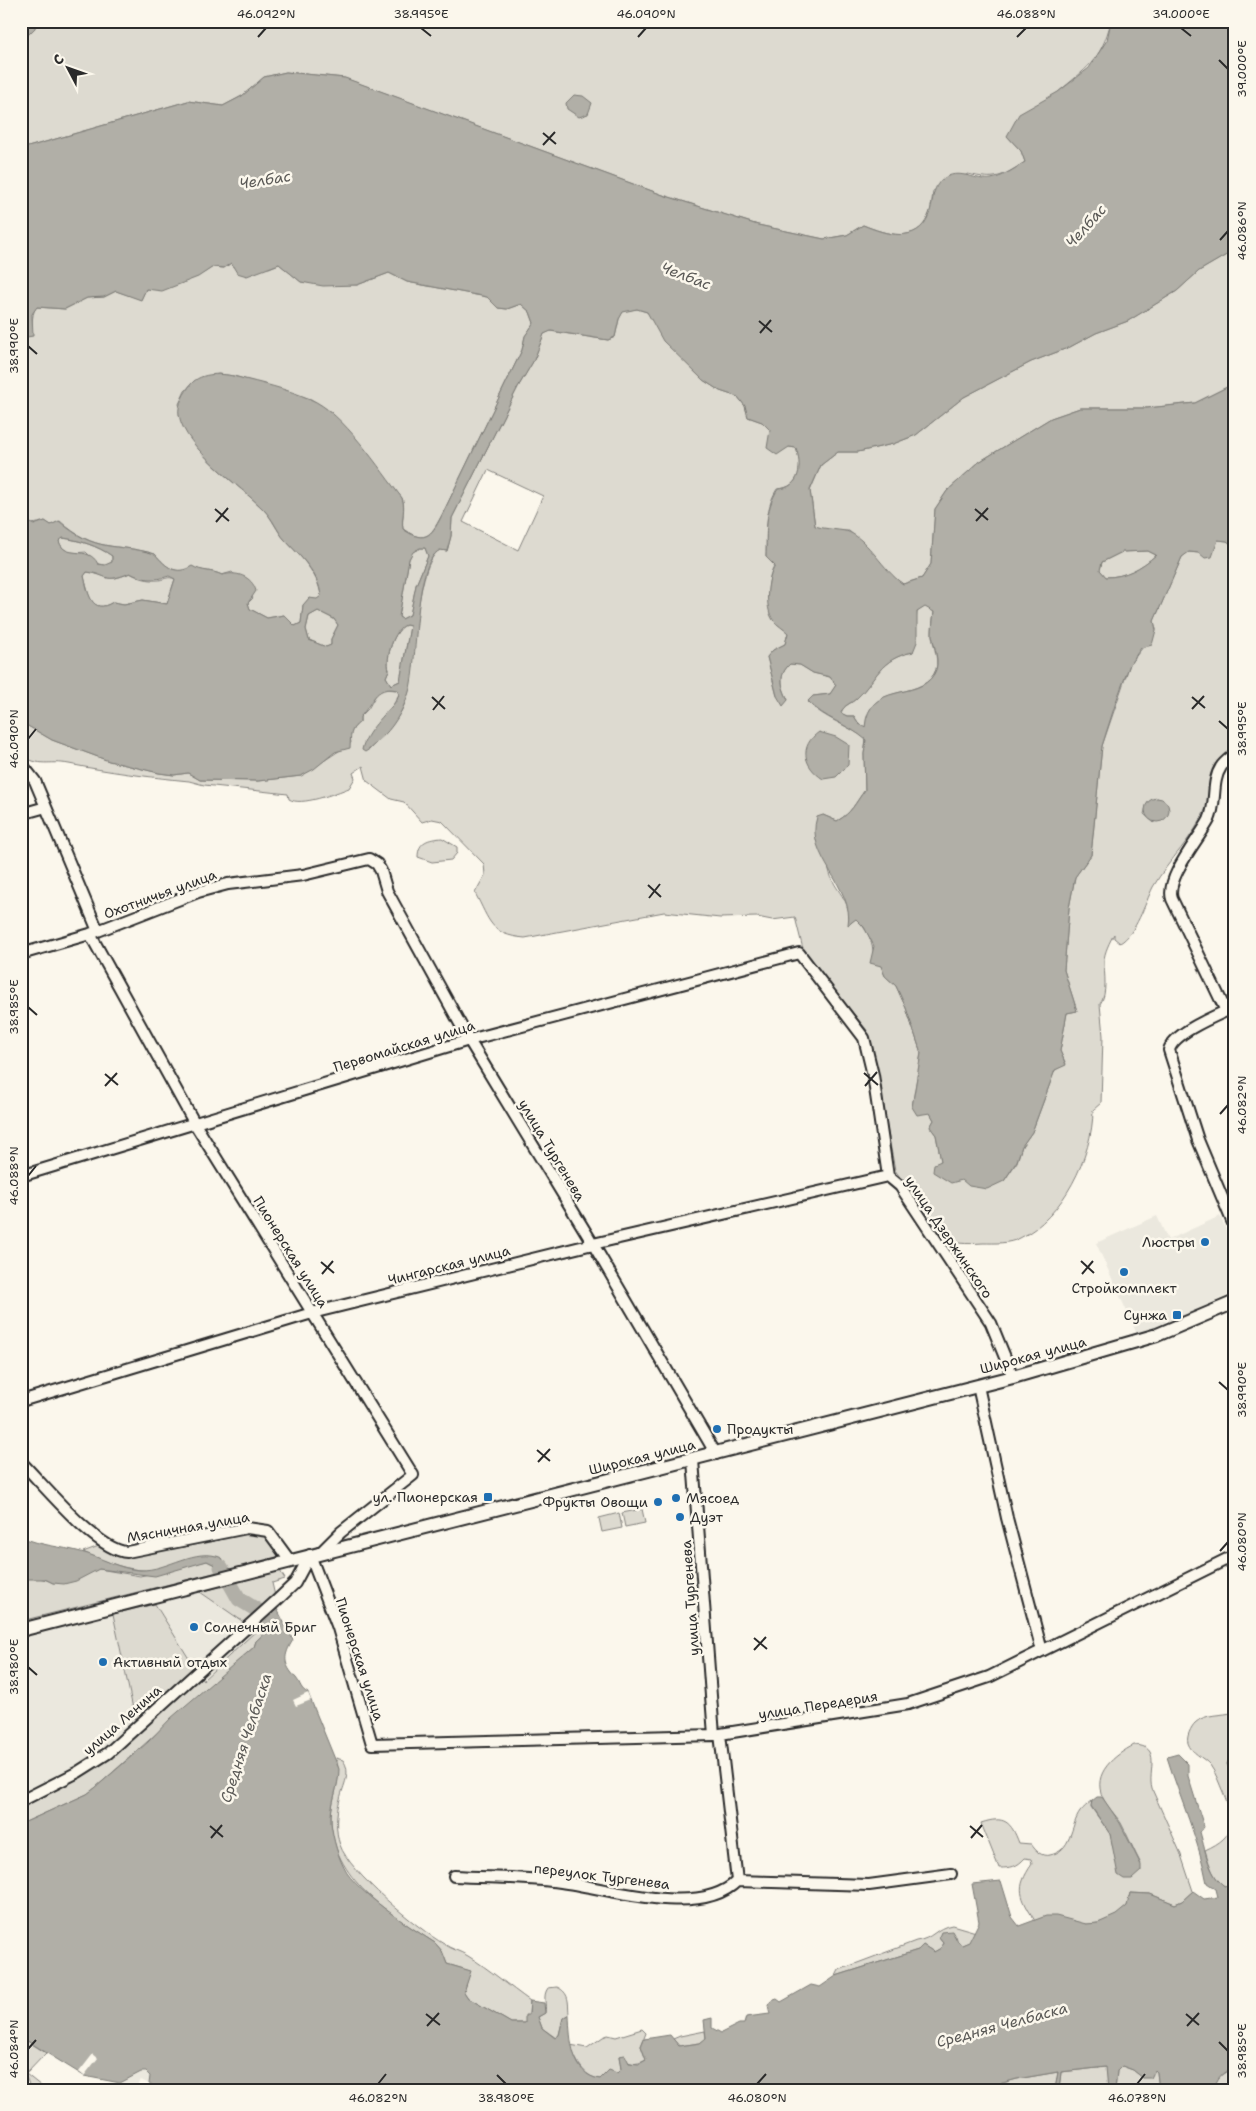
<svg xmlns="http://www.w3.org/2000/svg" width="1256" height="2111" viewBox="0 0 1256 2111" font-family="'Shantell Sans',sans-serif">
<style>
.built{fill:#ebe8de}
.green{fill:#dddad0;stroke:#84827e;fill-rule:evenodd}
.water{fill:#b1afa7;stroke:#7b7a75;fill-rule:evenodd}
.pier{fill:#fbf7ec}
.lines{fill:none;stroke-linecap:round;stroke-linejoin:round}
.river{stroke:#b1afa7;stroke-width:15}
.minor-casing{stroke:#2b2b2b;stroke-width:14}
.tertiary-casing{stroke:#2b2b2b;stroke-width:16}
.minor{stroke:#fbf7ec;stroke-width:10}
.tertiary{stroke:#fbf7ec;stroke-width:12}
.ticks{fill:none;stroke:#2b2b2b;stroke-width:2}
.poi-dot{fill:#1f6fb2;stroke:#fbf7ec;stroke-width:2}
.labels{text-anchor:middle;stroke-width:5;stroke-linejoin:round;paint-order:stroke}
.street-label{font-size:14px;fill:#2b2b2b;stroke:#fbf7ec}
.poi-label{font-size:14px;fill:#2b2b2b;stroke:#fbf7ec;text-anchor:start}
.water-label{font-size:15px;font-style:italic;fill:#5a5956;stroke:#fbf7ec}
.neatline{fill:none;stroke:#2b2b2b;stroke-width:2}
.ticks-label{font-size:12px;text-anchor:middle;fill:#2b2b2b}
</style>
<rect width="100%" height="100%" fill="#fbf7ec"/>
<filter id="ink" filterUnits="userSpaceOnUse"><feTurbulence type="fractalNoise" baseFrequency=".02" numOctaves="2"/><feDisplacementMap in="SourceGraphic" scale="10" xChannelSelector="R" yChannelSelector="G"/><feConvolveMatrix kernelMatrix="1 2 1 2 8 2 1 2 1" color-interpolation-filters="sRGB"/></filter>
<g filter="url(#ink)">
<path class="built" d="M1157,1216L1168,1240L1220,1216L1235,1249V1292L1161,1326L1137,1334L1096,1243Z
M200,1592L257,1631L202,1680L155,1604Z
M113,1614L136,1723L98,1756L21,1796V1635Z
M141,2072L148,2074L151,2078L149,2084L141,2080L133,2090H118L120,2083Z"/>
<path class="green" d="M35,21H1111C1101,62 1086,68 1057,93C1040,107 1024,122 1007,136L1021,151L1025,162C1001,177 996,181 968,174L933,191C932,198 932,208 929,215C917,245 886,234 863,225L847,235L824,239L758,225L663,195L344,78L286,72L264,77L242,96L223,106L188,101L21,149V34L26,36L35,28Z
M1235,250V383L1195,403L1147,408H1080L1051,418L979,462L947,491L935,509L931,564L922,578L903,584L888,573L868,548L849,531H829L815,526L810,491L821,465L838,452H858L893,444L916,435L964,397L1031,362L1070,347L1096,333L1128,321L1177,291L1199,271Z
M231,263L269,268L279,264L301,282L357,285L389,273L407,282L487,297L498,308L507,309L521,304L530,312L534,323L525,336L522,350L443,513C432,533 427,546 403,529C401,518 406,509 402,498L331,412L311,399L234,376L218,374L194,381L185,391L179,404C183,416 186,430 192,440C209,466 241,487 263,509C273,519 276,530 285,540C300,556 318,573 321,596L317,600L309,599L303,605L301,623L295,626L284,615L267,618L250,609L248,603L253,598L232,572L222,575C212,570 202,572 192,567C176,576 166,567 155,554C114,542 97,554 60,521L51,525L45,521C35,524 30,526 21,518V334L27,337C35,324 30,318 36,307L65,309L87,298L104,297L116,291L141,299L146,289C171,285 192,282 213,267L224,268Z
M637,309L647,312L686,363L703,380L720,391L738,397L745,406L748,417L762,422L789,447L796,448C803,465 801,488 777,489C764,510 767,533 766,557L775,565C766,580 766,604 774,620C776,624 785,629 788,633L785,644L773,650L767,657L777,696L788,700C781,685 778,675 790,664L800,665L813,673L830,677L836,685L830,694L813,696L808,702C824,719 848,725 866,739L864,754L865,790C855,803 852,813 837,821L823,815C825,833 826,853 829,870C834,892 852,898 849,925L856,918C866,929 874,941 873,956L881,966L885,976L896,986L906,1008L921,1053L912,1107L930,1113L934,1120L930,1127L936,1135L941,1161L962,1180L1004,1181L1017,1162L1022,1146L1032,1132L1055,1070L1066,1064L1060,1051L1067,1013L1077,1011L1064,970L1069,908L1075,877L1091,855L1102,746L1130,664L1156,630L1154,621L1182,557L1188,552L1199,553L1218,540L1227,541L1235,547V748C1203,769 1218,780 1206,808C1194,838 1169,859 1153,887C1145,903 1136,934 1120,943L1114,938V934C1110,941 1104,953 1104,961C1104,973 1108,994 1100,1004L1103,1036L1101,1103L1093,1110C1093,1156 1062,1218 1020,1238C1009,1244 995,1243 983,1243C967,1244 952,1245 939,1235L895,1170L870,1038L866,1029L804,953L795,917L772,920L757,917L720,918L664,912L525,938C490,935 490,921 475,893L485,875L484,864L442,821L432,819L422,822L404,802L391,799L367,781L363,766L353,773L355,778L349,788C336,793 301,807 289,799L288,794L204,785L189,781C148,777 109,772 69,764C48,760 41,768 21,755V722L52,740L109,761L159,773L174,775L188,773L200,780L258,781L301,776L351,743C349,733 352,728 360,722V717L368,709L378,691L385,689L397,690L399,694L369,750C385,733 402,718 408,694C415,665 415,563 440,550L447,551L451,536L452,518L518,387L534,360L544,334L550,331L608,340L615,337L619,319L623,311ZM488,470L543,496L518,550L463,522ZM1158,798L1154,823L1144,814L1146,807L1153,799Z
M62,538C79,540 98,546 112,556V562L105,566L98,564L86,552C75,553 63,554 59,541Z
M420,548H425L428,556L416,585L410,615L402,619L399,617L400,611L409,559L412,552Z
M1148,551L1156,555C1141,568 1126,577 1106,577L1100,570L1102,562L1122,552Z
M87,572C109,575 105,584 130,573C138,578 149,581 159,580C166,579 168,576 175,579L167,604L143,600L124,604L113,602C91,616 88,593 84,576Z
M925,606L934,611C933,619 932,627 932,635C933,647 941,663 934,674C918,701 867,682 866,727L859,724L854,716H847L840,713C845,704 851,704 857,698C878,677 879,659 913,652L917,612Z
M318,611L334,619L338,625L331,639V645L326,647L309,640L306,629L309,616Z
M406,625L410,626L409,632L400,681L391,685L386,677L389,670C385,658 394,629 406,625Z
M442,838L457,847V853L451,860L432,862L418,857C418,841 429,839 442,838Z
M642,1509L645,1523L625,1527L622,1513Z
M619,1513L622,1528L602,1532L599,1518Z
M245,1531L266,1534L280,1552L276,1558L228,1570L222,1558C191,1549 181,1567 155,1570C129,1572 106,1562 83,1552L99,1546L111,1552Z
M207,1561L215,1565L218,1572L21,1621V1579C32,1576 44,1578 53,1583L99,1569L140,1576Z
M280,1571L285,1579L272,1583L275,1596L245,1623L200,1592Z
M155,1604L196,1670L136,1723L113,1614Z
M263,1620L268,1626V1630L256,1641L254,1647L95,1788L87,1794L21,1824V1806L92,1770L107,1759L200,1676L203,1680L256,1631L253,1628Z
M1235,1712V1745L1230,1754L1235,1802V1890C1215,1887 1210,1866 1205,1850C1237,1836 1235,1821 1223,1792C1219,1783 1216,1773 1210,1765C1203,1757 1191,1753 1188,1743C1186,1737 1191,1727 1195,1723C1205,1713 1222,1716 1235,1712Z
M1134,1745C1163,1746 1147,1771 1152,1789L1180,1852L1193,1891L1182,1901L1175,1904L1150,1894L1130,1893C1129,1896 1129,1901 1128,1904C1122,1917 1096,1926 1083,1924C1065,1921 1053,1913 1035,1921C1020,1896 1015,1889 1032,1864L1031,1859L1025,1858C1017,1867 1011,1868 999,1868L981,1823C1005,1815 1011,1822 1019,1843L1031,1844C1036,1851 1041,1857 1050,1855C1072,1851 1070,1826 1080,1812C1083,1808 1088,1804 1092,1801L1091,1807L1110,1834L1114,1850L1141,1864C1134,1851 1128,1836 1121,1823C1115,1814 1107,1807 1103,1798C1091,1773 1115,1755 1134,1745Z
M336,1758L343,1760C352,1773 343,1785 340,1799C336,1813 335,1831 340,1845C349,1872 418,1929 444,1944C451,1949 460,1951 468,1956C489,1969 509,1986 530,2001L529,2015L525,2023H511L468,1998L464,1992L470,1971L447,1964L442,1951L435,1943C390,1914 331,1879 331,1818C331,1797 343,1780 336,1758Z
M952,1925L976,1932L970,1942L962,1945L958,1942L956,1936L939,1937L943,1942L941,1948L934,1952L923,1945L918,1950L836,1976L839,1970L916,1941C933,1939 935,1928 952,1925Z
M557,1987C570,1993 568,2002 569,2015L563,2018L559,2035L556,2038L542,2028L538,2017L545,2013C547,2004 542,1996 548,1988Z
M642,2029L646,2033L641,2046L646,2060C635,2066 629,2064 619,2056L621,2069L617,2073L606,2075L600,2079C583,2077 576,2060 570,2045L587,2048L603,2037L608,2035L616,2037Z
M705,2031L706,2039L700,2043L679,2046L673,2039L680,2036Z
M21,2037L46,2053L26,2074L46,2090H31L25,2074L22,2078L27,2090H21Z
M1122,2066L1133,2070L1143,2078L1155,2069L1157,2072L1159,2090H1115L1117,2071Z
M1107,2067L1108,2090H1059L1061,2072Z
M1231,2069H1235V2090H1213L1218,2077Z
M1058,2072L1055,2090H977L1017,2079Z"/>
<path class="water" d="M21,21H35V28L26,37L21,34Z
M1111,21H1235V250L1199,271L1177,291L1128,321L1096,333L1070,347L1031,362L964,397L916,435L893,444L858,452H838L821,465L810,490L815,526C823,529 845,530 849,532C869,541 883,570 903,584L922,578L931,564L935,509L947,491L979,462L1051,418L1080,408H1147L1195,403L1235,383V547L1227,541L1218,540L1212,557L1205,558L1199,553L1189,552L1182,557L1154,621L1156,630L1152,645L1141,648L1130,664L1117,699L1102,746L1091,855L1075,877L1069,908L1064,970L1077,1011L1067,1013L1060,1051L1066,1065L1055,1070L1032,1132L1022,1146L1017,1161L1004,1181L987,1189L969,1186L962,1180L951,1183L933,1172L934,1164L941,1161L936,1135L930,1127L934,1120L930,1113L917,1115L912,1107L921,1053L906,1008L896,986L885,976L881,966L870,963L874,946L864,927L856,919L848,925C855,887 804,856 817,817L823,815L837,821C852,813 855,803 865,790L864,754L866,740C848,724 824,719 808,701L813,696L830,694L836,685L830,677L813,673L800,665L790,664C778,675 781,686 788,700L783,706L777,696L767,657L773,650L785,644L788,633C784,629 777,625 773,620C764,606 767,579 775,566L766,557C767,533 764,510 778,489C801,488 802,465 796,448L789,447L777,455L767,448L770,430L762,422L748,417L745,406L738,397L720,391L703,380L663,341L647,312L637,309L623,312L619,319L615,337L608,340L551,331L544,334L534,360L518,387L452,518L451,536L447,551L440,550C412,564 419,666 408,695C402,712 393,728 379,740C374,744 371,749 365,752L362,750C365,732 386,714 397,700L399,694L397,690C374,685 373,704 360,717V722C349,730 351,736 350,748L335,752L314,769L301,776L258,781L200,780L188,773L174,775L159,773L109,761L52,740L21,722V518L34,525L45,521L51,525L59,521C97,554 114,542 155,554C166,567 176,576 192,566C202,572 212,570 222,575C236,571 252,576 256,591L248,603L250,609L267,618L284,615L295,626L301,623L303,605L309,598L317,599L321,596C319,573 300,556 285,540C277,531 273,519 264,510C240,485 185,449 179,415C177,404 185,392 191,384C201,372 223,373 237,377C261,383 287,389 310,399C343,412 380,470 402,498C406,509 401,518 403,529C427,546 433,533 443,513L522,350L525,336L534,323L530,312L521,304L507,309L498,308L487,297L407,282L389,273L357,285L323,286L301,282L279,264L247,276L237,273L231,263L224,268L213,267L198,277L162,291L146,289L141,300L116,291L104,297L87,298L65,309L37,307L32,314L33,336L27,337L21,334V149L188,101L223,106L242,96L264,77L286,72L345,78L663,195L758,225L824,239L847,235L863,225C885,234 918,245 929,214C934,201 931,185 946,177C961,169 976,181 991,179C1003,177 1014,169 1025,162L1021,151L1007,136L1019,114L1058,92L1089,68L1107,40ZM63,538C79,540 98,546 112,556V562L105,565L98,564C88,544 65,561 59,541ZM420,548H425L428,556L416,585L410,615L402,619L399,617L400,611L409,559L413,552ZM1148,551L1156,555C1141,568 1125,577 1106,577L1100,570L1102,562L1122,552ZM87,572C110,575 103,584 130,573C143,580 155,581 169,576L175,579L167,604L143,600L124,604L113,602C91,616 88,592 84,576ZM925,607L934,612C933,619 932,627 932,635C934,647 941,663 934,674C918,702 869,680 865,727L859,724L854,716H847L841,713C844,704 851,704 857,698C878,678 879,659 913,652L917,642V612ZM318,611L334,619L338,625L331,639V645L326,647L309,640L306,629L309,616ZM406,625L410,626L409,632L400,681L391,685L386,677L389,670C385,658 394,629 406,625Z
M574,95L583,96L592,103L588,114L579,117L567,109L566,103Z
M819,732L836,737L849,745L848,765L836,777L823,779C803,766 799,746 819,732Z
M1145 810a12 12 0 1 1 24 0a12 12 0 1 1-24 0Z
M21,1537C42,1546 59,1546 81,1552C101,1557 118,1569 140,1570C168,1571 195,1546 222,1558L228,1570L218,1572L215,1565L207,1561L155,1576L99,1569L76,1581L64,1584L53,1583L45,1579H21Z
M276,1607L293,1640C283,1656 283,1664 296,1678C301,1684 300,1689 308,1693L339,1769C339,1787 330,1803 331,1822C333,1839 338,1858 347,1873C364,1897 410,1927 435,1943L442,1951L447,1964L471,1971L464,1992L468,1998L511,2023H525V2015H529L530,2001L544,2003L545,2013L538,2017L542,2028L555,2038L559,2035L563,2018L569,2015C570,2038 571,2075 600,2079L609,2070L617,2073L621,2069L619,2056L625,2055L629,2063L639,2064L646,2060L641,2046L644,2039L670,2035L679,2046L700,2043L706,2038L704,2020L712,2018V2028L721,2033L739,2024H744L746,2017L770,2014L768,2005L771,2001L777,1999L781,2002L811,1985L820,1987L836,1976L918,1950L923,1945L934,1952L941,1948L943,1942L939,1937L941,1932L952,1931L958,1942L962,1945L969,1942L979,1922L972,1884L1001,1881L1012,1917L1019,1926L1046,1916H1056L1086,1924L1098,1923L1116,1915L1127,1906L1130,1893L1150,1894L1175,1904L1182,1901L1193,1891L1204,1899L1218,1897L1216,1889L1207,1883C1199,1840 1180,1799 1167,1757L1178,1754L1188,1764V1776L1204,1827L1200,1832C1206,1852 1210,1886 1235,1890V2069C1222,2070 1217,2079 1213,2090H1159L1157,2072L1155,2070L1151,2078H1143L1133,2070L1122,2066L1117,2071L1115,2090H1108L1106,2067L1061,2072L1059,2090H1055L1058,2072L1017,2079L977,2090H161L149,2084L150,2076L146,2072H141L120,2083L84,2076L21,2037V1824L87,1794L95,1788L148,1742L171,1718L254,1647L256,1641L268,1630V1626L263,1620Z
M1235,1745V1802L1234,1779L1227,1764Z
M1097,1797H1102L1120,1823L1141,1865V1871L1132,1879H1124L1118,1875L1110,1834L1091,1806L1092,1801Z"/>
<path class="pier" d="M308,1693L311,1700L296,1706L293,1700Z
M93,2054L98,2058L84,2076L79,2072Z"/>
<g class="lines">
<path class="river" d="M221,1567L239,1599L275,1621"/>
<g class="minor-casing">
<path id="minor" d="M21,763L35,781L98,931
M21,814L46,807
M90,934L195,1124L413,1475L341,1532L320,1553
M21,954L90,934L198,892L228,884L303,875L369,859L377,864L381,871L387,891L469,1040L593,1244L716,1454
M1235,1007C1218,1015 1174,1032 1169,1050L1198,1140L1235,1228
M1226,1011L1172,899C1165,878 1199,839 1209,820C1217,803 1211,782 1221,767C1224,762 1230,758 1235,754
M21,1176L469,1040L799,953L864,1038L873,1075L888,1176L900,1186L991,1323L1013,1377
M978,1386L1007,1518L1042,1651
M21,1401L312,1313L593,1244L888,1176
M693,1460L714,1735
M21,1462C43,1484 97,1551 127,1552L247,1528L268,1531L290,1561
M310,1555L338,1628L372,1744L714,1735L908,1704L989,1677L1235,1555
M720,1734L737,1881
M21,1801L78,1772L108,1753L275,1602L295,1583L310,1555
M454,1876C489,1878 526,1877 561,1882C609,1888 699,1919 737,1881L869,1885L951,1874"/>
</g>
<g class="tertiary-casing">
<path id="tertiary" d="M21,1630L1013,1377L1157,1335L1235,1302"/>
</g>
<use href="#minor" class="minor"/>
<use href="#tertiary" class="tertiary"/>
</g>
</g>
<path class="ticks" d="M421,28L431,36M1181,28L1191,36M258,37L266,28M638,37L646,28M1017,37L1026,28M1219,60L1228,69M543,133L556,144M543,145L555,132M1220,240L1228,231M759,321L772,332M760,333L771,320M28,346L37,354M215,509L229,521M975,509L988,520M976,521L988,508M216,522L228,508M432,697L445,709M1192,697L1205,708M1192,709L1204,696M433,710L444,696M1219,721L1228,729M28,739L36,729M648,885L661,897M649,898L660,884M28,1007L37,1015M864,1073L878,1085M105,1074L118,1085M105,1086L117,1073M865,1086L877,1072M1220,1114L1228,1105M28,1176L36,1166M1081,1261L1094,1273M321,1262L334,1273M322,1274L333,1261M1082,1274L1093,1261M1219,1382L1228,1390M537,1450L550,1461M538,1462L550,1449M1220,1551L1228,1542M754,1638L767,1649M754,1650L766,1637M28,1667L37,1675M210,1826L223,1837M970,1826L983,1837M211,1838L222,1825M971,1838L982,1825M426,2014L440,2025M1186,2014L1199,2025M427,2026L439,2013M1187,2026L1199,2013M1219,2042L1228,2051M28,2049L36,2040M497,2075L506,2084M378,2084L386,2074M757,2084L766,2074M1137,2084L1145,2074"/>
<g class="poi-dot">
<circle cx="1205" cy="1242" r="5"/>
<circle cx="1124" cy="1272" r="5"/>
<rect x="1172" y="1310" width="10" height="10" rx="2.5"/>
<circle cx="717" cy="1429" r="5"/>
<rect x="483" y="1492" width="10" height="10" rx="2.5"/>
<circle cx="676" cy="1498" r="5"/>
<circle cx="658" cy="1502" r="5"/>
<circle cx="680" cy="1517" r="5"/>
<circle cx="194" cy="1627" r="5"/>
<circle cx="103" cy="1662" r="5"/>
</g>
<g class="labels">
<g class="street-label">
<text transform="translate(160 894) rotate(-20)" y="5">Охотничья улица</text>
<text transform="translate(404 1046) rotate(-17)" y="5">Первомайская улица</text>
<text transform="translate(552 1150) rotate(59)" y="5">улица Тургенева</text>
<text transform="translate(949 1237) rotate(56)" y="5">улица Дзержинского</text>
<text transform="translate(291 1252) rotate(58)" y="5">Пионерская улица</text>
<text transform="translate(449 1265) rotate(-14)" y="5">Чингарская улица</text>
<text transform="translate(1033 1355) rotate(-15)" y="5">Широкая улица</text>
<text transform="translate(642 1457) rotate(-14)" y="5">Широкая улица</text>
<text transform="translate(188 1527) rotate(-10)" y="5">Мясничная улица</text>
<text transform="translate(690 1598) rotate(-94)" y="5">улица Тургенева</text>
<text transform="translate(360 1659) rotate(72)" y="5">Пионерская улица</text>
<text transform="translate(818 1705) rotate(-9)" y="5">улица Передерия</text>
<text transform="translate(122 1720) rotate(-41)" y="5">улица Ленина</text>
<text transform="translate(602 1876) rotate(7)" y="5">переулок Тургенева</text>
</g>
<g class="poi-label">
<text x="1195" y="1247" text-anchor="end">Люстры</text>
<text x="1124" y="1293" text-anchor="middle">Стройкомплект</text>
<text x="1167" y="1320" text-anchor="end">Сунжа</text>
<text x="727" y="1434">Продукты</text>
<text x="478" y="1502" text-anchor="end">ул. Пионерская</text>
<text x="686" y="1503">Мясоед</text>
<text x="648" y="1507" text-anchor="end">Фрукты Овощи</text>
<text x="690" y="1522">Дуэт</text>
<text x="204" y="1632">Солнечный Бриг</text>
<text x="113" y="1667">Активный отдых</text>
</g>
<g class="water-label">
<text transform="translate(265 180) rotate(-9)" y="5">Челбас</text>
<text transform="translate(1086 226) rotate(-48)" y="5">Челбас</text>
<text transform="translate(686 276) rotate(21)" y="5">Челбас</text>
<text transform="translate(246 1738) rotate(-72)" y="5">Средняя Челбаска</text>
<text transform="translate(1002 2025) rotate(-15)" y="5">Средняя Челбаска</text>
</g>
</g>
<rect width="1256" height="2111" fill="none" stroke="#fbf7ec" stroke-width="55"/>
<g transform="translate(68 68) rotate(311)" stroke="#fbf7ec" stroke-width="4" paint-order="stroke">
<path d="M0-4L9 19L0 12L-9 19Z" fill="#2b2b2b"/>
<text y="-8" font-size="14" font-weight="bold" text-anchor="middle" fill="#2b2b2b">С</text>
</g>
<rect x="28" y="28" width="1200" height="2056" class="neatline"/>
<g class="ticks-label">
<text x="266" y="18">46.092°N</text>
<text x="421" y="18">38.995°E</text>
<text x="646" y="18">46.090°N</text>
<text x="1026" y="18">46.088°N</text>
<text x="1181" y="18">39.000°E</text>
<text transform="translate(1242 69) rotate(-90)" y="4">39.000°E</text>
<text transform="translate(1242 231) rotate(-90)" y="4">46.086°N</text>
<text transform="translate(14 346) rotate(-90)" y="4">38.990°E</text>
<text transform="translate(1242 729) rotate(-90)" y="4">38.995°E</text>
<text transform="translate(14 739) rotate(-90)" y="4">46.090°N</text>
<text transform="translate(14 1007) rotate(-90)" y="4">38.985°E</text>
<text transform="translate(1242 1105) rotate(-90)" y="4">46.082°N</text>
<text transform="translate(14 1176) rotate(-90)" y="4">46.088°N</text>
<text transform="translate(1242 1390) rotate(-90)" y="4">38.990°E</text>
<text transform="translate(1242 1542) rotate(-90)" y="4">46.080°N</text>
<text transform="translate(14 1667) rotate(-90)" y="4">38.980°E</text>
<text transform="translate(14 2049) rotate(-90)" y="4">46.084°N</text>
<text transform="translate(1242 2051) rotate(-90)" y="4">38.985°E</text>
<text x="378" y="2102">46.082°N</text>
<text x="506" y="2102">38.980°E</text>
<text x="757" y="2102">46.080°N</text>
<text x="1137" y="2102">46.078°N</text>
</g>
</svg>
